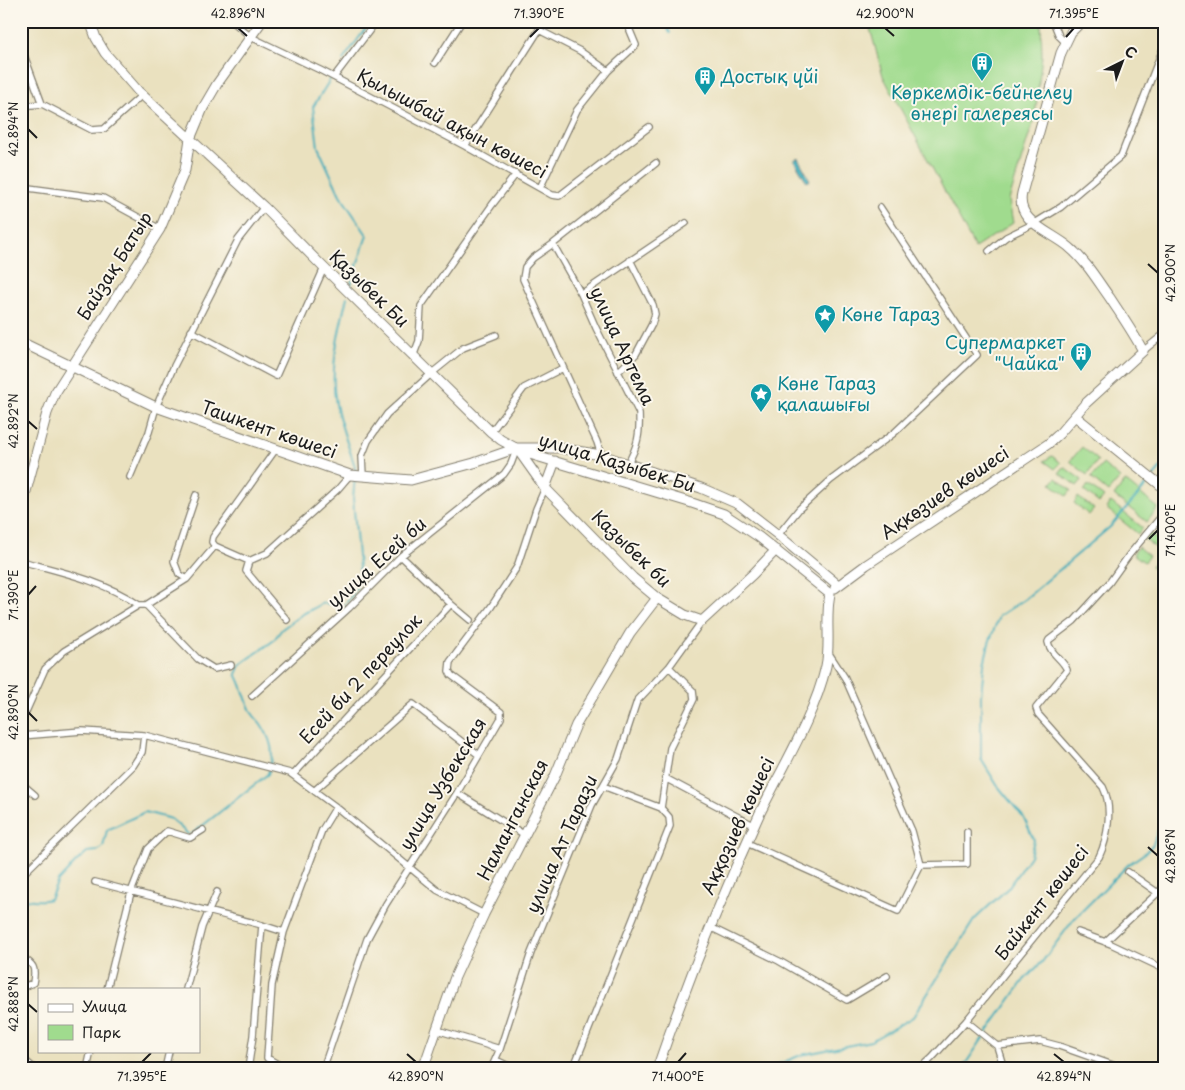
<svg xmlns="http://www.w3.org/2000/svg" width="1185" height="1090" viewBox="0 0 1185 1090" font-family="'Playpen Sans',sans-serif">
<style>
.green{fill:#a0db8e;stroke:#5e7c55}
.water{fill:#3dacba;stroke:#2c646b}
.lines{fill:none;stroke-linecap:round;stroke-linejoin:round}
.stream{stroke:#3dacba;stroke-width:2}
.street-casing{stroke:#837e6e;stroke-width:8}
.secondary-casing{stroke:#837e6e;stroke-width:11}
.street{stroke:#fff;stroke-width:5.5}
.secondary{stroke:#fff;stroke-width:9}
.ticks{fill:none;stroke:#1c1c1c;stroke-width:2}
.labels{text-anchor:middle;stroke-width:4;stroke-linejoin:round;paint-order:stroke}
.culture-label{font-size:18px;fill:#0d838f;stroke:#fbf7ec;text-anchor:start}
.street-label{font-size:18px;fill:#1c1c1c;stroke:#fbf7ec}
.neatline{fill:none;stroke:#1c1c1c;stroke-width:2}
.ticks-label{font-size:12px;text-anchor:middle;fill:#1c1c1c}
</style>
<rect width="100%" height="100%" fill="#fbf7ec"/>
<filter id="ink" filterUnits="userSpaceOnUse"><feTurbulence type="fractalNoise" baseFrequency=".02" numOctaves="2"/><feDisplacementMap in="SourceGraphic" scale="10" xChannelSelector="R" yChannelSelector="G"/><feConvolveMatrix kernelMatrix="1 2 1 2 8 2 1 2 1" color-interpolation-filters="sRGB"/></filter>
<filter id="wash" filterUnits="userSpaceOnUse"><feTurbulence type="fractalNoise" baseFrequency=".0096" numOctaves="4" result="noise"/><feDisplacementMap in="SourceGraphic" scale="20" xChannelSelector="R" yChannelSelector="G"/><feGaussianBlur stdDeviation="1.12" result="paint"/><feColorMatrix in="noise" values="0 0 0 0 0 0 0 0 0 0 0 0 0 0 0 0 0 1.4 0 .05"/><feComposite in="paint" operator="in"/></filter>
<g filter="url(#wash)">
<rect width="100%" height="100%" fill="#eae1bf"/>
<path class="green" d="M868,21H1041L1042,56L1035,116L1009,200L1013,223L975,248L883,76Z
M1082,447L1098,460L1087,475L1070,461Z
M1052,456L1061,463L1055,469L1044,461Z
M1103,464L1120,478L1108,492L1091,478Z
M1064,467L1082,480L1077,486L1059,473Z
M1056,478L1071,490L1067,496L1051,484Z
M1125,481L1158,508L1147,522L1114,496Z
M1088,485L1104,497L1099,503L1084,491Z
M1078,497L1094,509L1089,515L1074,503Z
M1111,502L1143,528L1138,534L1106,508Z
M1149,533L1160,541L1156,548L1144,539Z
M1138,547L1149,556L1144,562L1133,554Z
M1156,560L1164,567V576L1151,566Z"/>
<path class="water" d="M798,158L810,180L807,182L794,160Z"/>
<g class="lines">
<path class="stream" d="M664,21L670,33
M343,60L371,21
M331,78L313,107L318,147L340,195L367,235L350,287
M347,297C339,331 329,369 336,404C340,425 349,447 355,467V472
M1154,476L1164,464
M270,766C275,752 269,736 261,724C258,720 253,716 251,711C245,699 243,686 236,674L240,665L273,641L282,629L301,615L323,603L344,606L353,594L360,580L353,498L355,477
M192,834L268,774L269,770
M21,899C31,899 42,902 50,899L58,881L77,861L87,852L97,851L103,847L107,830L145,812L171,819L188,834
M986,1034L1024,980L1042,962L1074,919L1129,864L1145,853L1153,844L1164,814
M767,1069L801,1055L871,1041L913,1017L974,920L1008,888L1030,856L1034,840L1024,818L997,785L981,759V696L984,664L989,643L999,616L1025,599L1110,527L1151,480
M962,1069L983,1038"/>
</g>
</g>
<g filter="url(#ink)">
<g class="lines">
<g class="street-casing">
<path id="street" d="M232,21L251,37L320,70L465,146L552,195L559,196L649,127
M1053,21L1059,36L1065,42
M1163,21L1164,22
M21,47L42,104L92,130L104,129L142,95
M435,63L462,21
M1156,67L1164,71
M334,77L372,27L374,21
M21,106L42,104
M465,146L539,30L580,51L608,71
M21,187L103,198L160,229
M540,188L577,110L608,71L636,45L626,21
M553,244L581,294L596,328L639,413C640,434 638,446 627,465
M989,251L1006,237L1035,223L1061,207L1121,156L1164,46
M581,294L686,223
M191,331L276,376L324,268
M1143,351L1164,334
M414,354L419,341L421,306L492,205L516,174
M618,372L636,354L652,324L655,314L653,305L630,260
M491,432L524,388L563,368
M601,455L597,442L523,279L525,267L533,258L553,244L656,163
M363,476L362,456L368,441L387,414L432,373L463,348L496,335
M130,477L149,432L156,407L174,366L238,240L264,207
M778,535L799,509L831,480L894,433L977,355L880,207
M215,546L212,542L213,537L276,449
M401,556L451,604L470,620
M21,561C62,572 104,581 139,605
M187,579L179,574L174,561L196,495
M146,605L198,659L214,669L231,665
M287,620L246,571L249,561L267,553L338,489L350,475
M252,696L349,608L401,556L504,474L511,464L517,448
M21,723L45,669L64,651L139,605H146L187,579L215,546L249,561
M21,736L82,731L144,735L290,773L336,807L437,890L484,914
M293,775L451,604
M665,778L755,826
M21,783L35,795
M315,790L413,704L479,755
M457,793L525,835
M661,808L670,748L694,699L693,691L669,667
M747,843L898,911L921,865L912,831L845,678L828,652
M921,865L967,864V832
M1128,872L1158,893
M21,876L133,766L142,752L144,735
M95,882L262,925L284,932L322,830L336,807
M710,927L779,961L847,1000L887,976
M284,932L272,985L267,1058L286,1069
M1078,932L1111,944L1164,969
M1105,942L1164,887
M21,956C34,965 36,967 33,983L23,987L21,985
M107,989L131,892L148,849L167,831L190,838L203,830
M186,989L202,927L217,892
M966,1021L997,1046L1040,1041L1059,1046L1124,1069
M437,1030L500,1049
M997,1046L1004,1069
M21,1057L35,1069
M496,1060L515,1069
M87,1069L91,1051
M165,1069L169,1051
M248,1069L253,1036L262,925
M323,1069L367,939L386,904L457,793L501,718V712L451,675L449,671L450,662L491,607L517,567L536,509L545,488
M491,1069L500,1049L531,953L592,805L618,759L637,701L669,667L702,621
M573,1069L670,826L669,817L661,808L603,786
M920,1069L932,1058L966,1021L1099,857C1108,838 1113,807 1103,787L1038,714L1036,708L1067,670C1063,659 1050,654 1048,642L1049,640L1074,621L1109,583L1129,555L1164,513"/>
</g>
<g class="secondary-casing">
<path id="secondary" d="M90,21L96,38L105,53L138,91L264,207L324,268L491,432L501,440L523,452L689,502L724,514L759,537L830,594
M21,342L156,407L350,475L411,480L474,463L517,448H559L601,455L701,488L738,504L778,535L838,585
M1075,416L1164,488
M518,450L545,488L633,578L657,598L685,615L702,621L753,574L776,550
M545,488L555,461
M21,510L47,413L55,393L160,229L185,170L190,139L203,108L217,84L262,21
M835,588L866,565L1048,444L1059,434L1085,404L1143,351C1133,332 1121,315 1110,298C1097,280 1086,261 1069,247C1052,232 1015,222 1022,193L1061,53L1071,32L1082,21
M423,1069L455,977L484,914L555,776L576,725L630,633L657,598
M657,1069C687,982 721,898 759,815C781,770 815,715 826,666C831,643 825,618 830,594"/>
</g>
<use href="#street" class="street"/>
<use href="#secondary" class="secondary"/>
</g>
</g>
<path class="ticks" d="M238,28L247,36M885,28L894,36M530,37L539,28M1066,37L1074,28M28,129L37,138M1148,264L1158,273M28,421L37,429M1149,539L1158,530M28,595L36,586M28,712L37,721M1148,847L1158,856M28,1004L37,1012M407,1054L416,1062M1054,1054L1064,1062M142,1062L151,1053M678,1062L686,1053"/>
<defs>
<g id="building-pin" transform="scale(1.125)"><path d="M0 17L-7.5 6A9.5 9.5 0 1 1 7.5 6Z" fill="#0f9aa8" stroke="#fbf7ec"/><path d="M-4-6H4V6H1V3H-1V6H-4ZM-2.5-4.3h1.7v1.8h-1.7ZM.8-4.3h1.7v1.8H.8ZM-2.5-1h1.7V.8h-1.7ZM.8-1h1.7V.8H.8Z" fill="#fff"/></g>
<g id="sight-pin" transform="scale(1.125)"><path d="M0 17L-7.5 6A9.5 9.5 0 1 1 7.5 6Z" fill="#0f9aa8" stroke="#fbf7ec"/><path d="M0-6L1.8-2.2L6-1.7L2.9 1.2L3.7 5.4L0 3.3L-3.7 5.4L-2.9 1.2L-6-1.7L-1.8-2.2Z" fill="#fff"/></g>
</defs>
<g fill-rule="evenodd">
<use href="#building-pin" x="982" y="63"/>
<use href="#building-pin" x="705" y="77"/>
<use href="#sight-pin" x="825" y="315"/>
<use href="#building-pin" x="1081" y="353"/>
<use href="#sight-pin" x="761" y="394"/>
</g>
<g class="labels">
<g class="culture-label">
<text x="721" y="83">Достық үйі</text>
<text x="982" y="99" text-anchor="middle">Көркемдік-бейнелеу<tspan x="982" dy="21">өнері галереясы</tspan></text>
<text x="841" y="321">Көне Тараз</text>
<text x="1065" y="349" text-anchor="end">Супермаркет<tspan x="1065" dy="21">"Чайка"</tspan></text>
<text x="777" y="390">Көне Тараз<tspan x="777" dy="21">қалашығы</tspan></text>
</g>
<g class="street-label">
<text transform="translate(452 124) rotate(28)" y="6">Қылышбай ақын көшесі</text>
<text transform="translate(115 266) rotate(-58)" y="6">Байзақ Батыр</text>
<text transform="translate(369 289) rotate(44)" y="6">Қазыбек Би</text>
<text transform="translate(622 346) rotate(65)" y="6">улица Артема</text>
<text transform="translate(269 430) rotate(19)" y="6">Ташкент көшесі</text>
<text transform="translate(617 463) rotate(17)" y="6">улица Казыбек Би</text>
<text transform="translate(945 493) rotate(-34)" y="6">Ақкөзиев көшесі</text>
<text transform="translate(631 549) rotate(44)" y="6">Казыбек би</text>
<text transform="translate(377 563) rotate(-42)" y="6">улица Есей би</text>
<text transform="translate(361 679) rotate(-47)" y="6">Есей би 2 переулок</text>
<text transform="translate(443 784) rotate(-59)" y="6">улица Узбекская</text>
<text transform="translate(513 820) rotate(-63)" y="6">Наманганская</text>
<text transform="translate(738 826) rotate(-65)" y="6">Аққозиев көшесі</text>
<text transform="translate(562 844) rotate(-66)" y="6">улица Ат Тарази</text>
<text transform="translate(1042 903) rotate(-52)" y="6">Байкент көшесі</text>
</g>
</g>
<rect width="1185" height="1090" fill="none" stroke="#fbf7ec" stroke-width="55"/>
<rect x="38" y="988" width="162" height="65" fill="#fbf7ec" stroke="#a29f99"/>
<rect x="48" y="1004" width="25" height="8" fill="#ffffff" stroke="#a29f99"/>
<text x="82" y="1012" font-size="15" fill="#1c1c1c">Улица</text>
<rect x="48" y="1025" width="25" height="15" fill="#a0db8e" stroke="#a29f99"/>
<text x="82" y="1038" font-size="15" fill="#1c1c1c">Парк</text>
<g transform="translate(1122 62) rotate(42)" stroke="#fbf7ec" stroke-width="4" paint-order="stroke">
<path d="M0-4L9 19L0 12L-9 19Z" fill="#1c1c1c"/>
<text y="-8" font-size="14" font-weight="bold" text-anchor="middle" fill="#1c1c1c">С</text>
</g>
<rect x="28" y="28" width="1130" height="1034" class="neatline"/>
<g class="ticks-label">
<text x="238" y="18">42.896°N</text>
<text x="539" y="18">71.390°E</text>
<text x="885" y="18">42.900°N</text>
<text x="1074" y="18">71.395°E</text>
<text transform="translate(14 129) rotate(-90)" y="4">42.894°N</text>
<text transform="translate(1171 273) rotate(-90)" y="4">42.900°N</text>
<text transform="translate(14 421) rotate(-90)" y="4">42.892°N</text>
<text transform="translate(1171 530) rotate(-90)" y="4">71.400°E</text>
<text transform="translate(14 595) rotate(-90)" y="4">71.390°E</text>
<text transform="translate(14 712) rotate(-90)" y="4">42.890°N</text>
<text transform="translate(1171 856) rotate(-90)" y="4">42.896°N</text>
<text transform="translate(14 1004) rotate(-90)" y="4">42.888°N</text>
<text x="142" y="1081">71.395°E</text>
<text x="416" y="1081">42.890°N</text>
<text x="678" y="1081">71.400°E</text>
<text x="1064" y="1081">42.894°N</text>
</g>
</svg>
